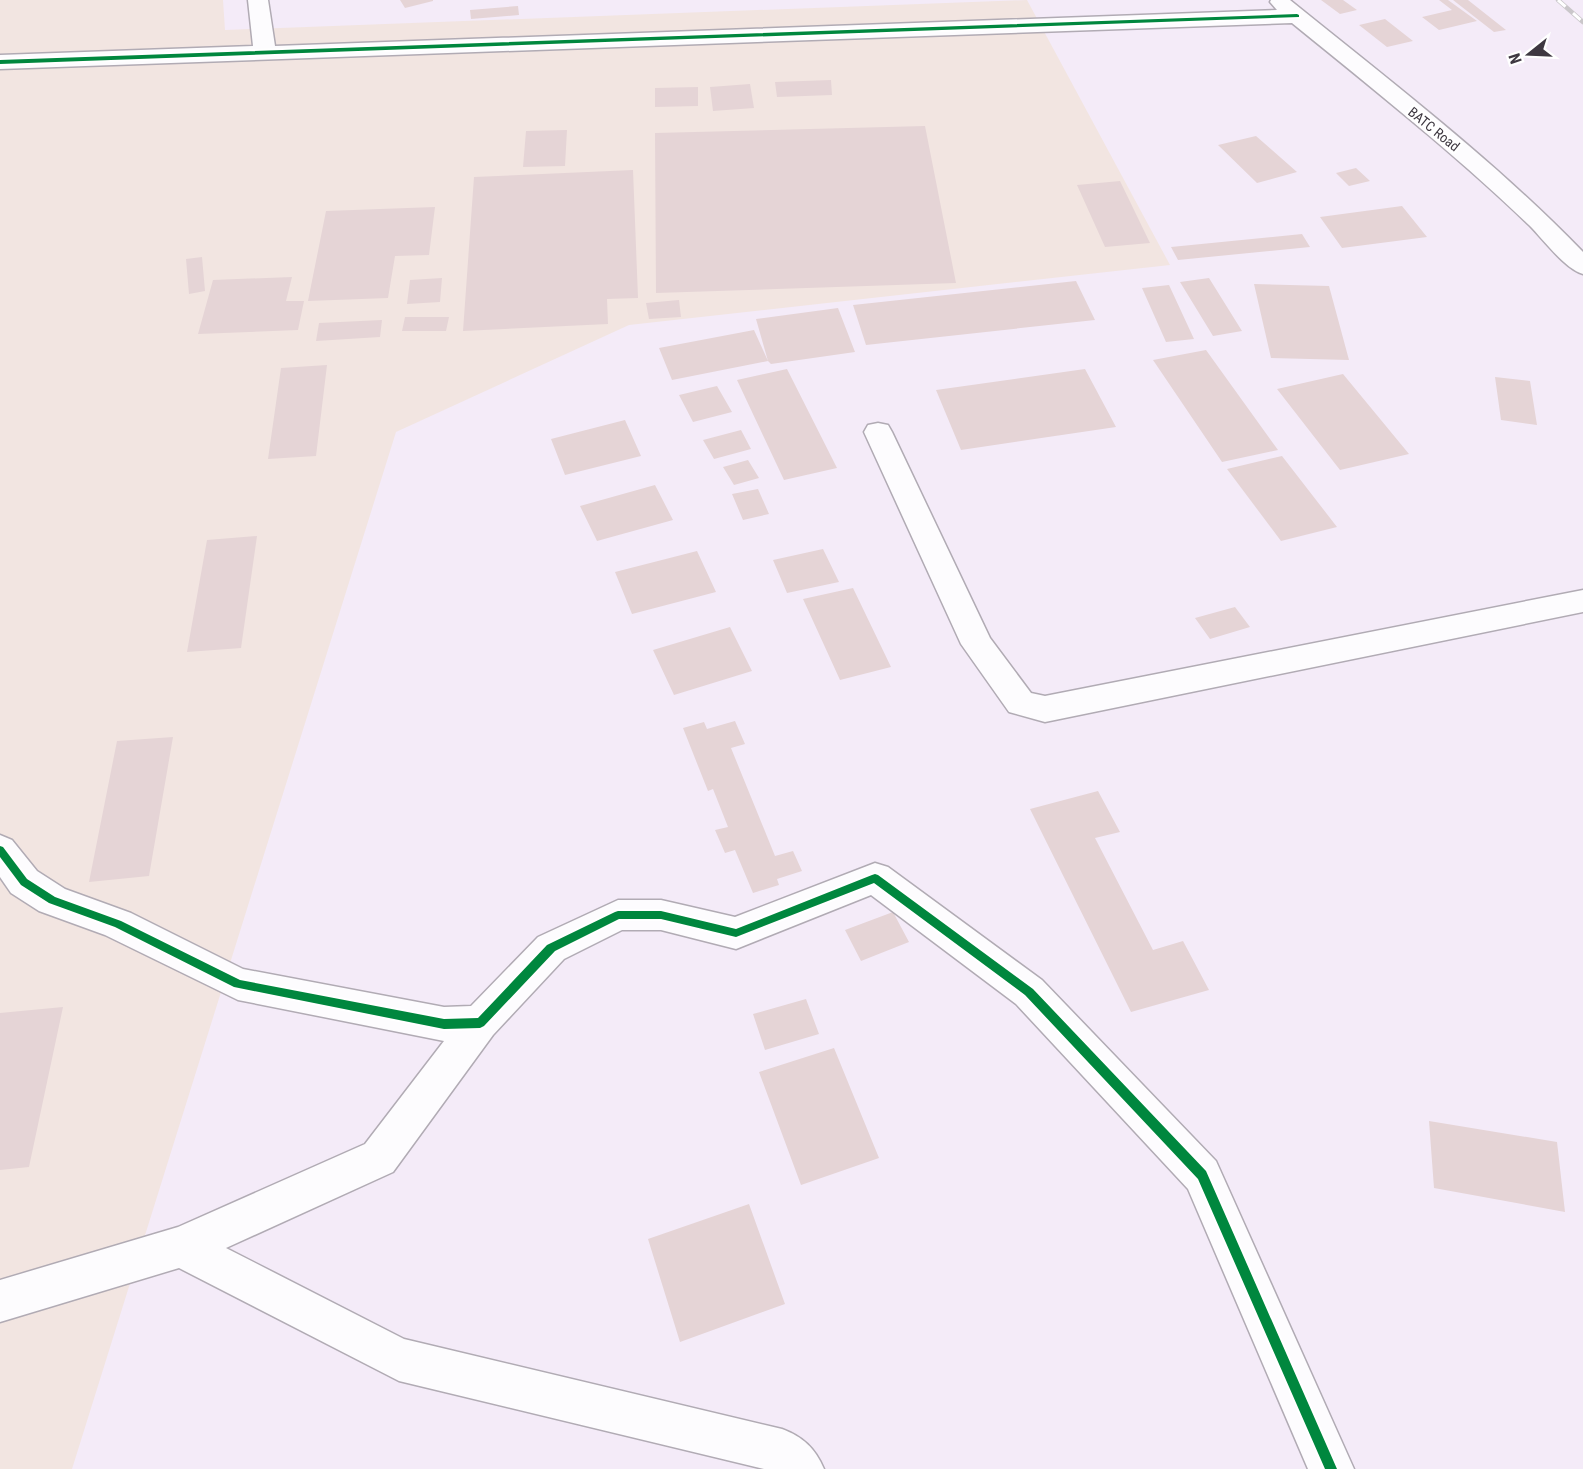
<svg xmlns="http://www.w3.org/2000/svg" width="1583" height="1469" viewBox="0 0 1583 1469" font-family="'Roboto Condensed',sans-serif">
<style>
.industrial{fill:#f2e5e1}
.building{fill:#e5d4d6}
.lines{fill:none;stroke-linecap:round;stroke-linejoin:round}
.minor-casing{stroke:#b1abb4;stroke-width:3}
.minor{fill:#fdfcfe;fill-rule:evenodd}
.rail-casing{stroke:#cac7ca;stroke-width:4.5}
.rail{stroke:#fff;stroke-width:3;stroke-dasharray:10;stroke-linecap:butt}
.cycleway-casing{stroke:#fff;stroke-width:4}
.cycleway{fill:#00873e;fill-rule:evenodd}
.labels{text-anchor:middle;stroke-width:5;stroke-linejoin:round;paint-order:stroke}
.far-street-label{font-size:14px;fill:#3e3841;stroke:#fff}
</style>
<rect width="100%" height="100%" fill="#f4ebf8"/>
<path class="industrial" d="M0,0H223L225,30L1027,0L1170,265L629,325L396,432L72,1469H0Z"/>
<path class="building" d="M400,0H433V1L405,8Z
M1321,0H1343L1357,10L1340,14Z
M1439,0H1448L1477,21L1439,30L1422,17L1452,10Z
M1453,0H1468L1506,30L1494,32Z
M518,6L519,15L471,19L470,10Z
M1385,19L1413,41L1387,47L1359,25Z
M831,80L832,95L777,97L775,82Z
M750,84L754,108L713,111L710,87Z
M698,87V106L655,107V88Z
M925,126L956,283L656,293L655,133Z
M567,130L565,166L523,167L526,131Z
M1256,136L1297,172L1257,183L1218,145Z
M1356,168L1370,181L1349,186L1336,173Z
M633,170L638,298L607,299L608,324L463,331L474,177Z
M1120,181L1150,243L1105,247L1077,185Z
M1402,206L1427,237L1342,248L1320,217Z
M435,207L429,255L395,256L388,298L308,301L326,211Z
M1302,234L1310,247L1178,260L1171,247Z
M202,257L205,291L189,294L186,259Z
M292,277L286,301H304L298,330L198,334L213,280Z
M442,278L440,302L407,304L410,280Z
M1209,278L1242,331L1213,336L1180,282Z
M1076,281L1095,320L866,345L853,305Z
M1254,284L1329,286L1349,360L1271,358Z
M1169,285L1194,339L1166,342L1142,288Z
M679,300L681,317L649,319L646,303Z
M838,308L855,352L771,364L768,361L756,319Z
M405,317H449L446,331H402Z
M382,320L380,337L316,341L319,323Z
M754,330L768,361L672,380L659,348Z
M1206,350L1278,450L1222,462L1153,360Z
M327,365L316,456L268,459L281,368Z
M787,369L837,468L784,480L737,380Z
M1085,369L1116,427L961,450L936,390Z
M1343,374L1409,454L1340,470L1277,389Z
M1495,377L1530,381L1537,425L1501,420Z
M717,386L732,412L693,422L679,395Z
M625,420L641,456L565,475L551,439Z
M741,430L751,449L714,459L703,440Z
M1282,456L1337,527L1281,541L1227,469Z
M748,460L759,478L734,485L723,467Z
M655,485L673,520L597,541L580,506Z
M758,489L769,514L743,520L732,494Z
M257,536L241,648L187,652L207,540Z
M823,549L839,582L787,593L773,560Z
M697,551L716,592L632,614L615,572Z
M853,588L891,667L840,680L803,599Z
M1235,607L1250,627L1210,639L1195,618Z
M730,627L752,671L674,695L653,650Z
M735,721L745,744L731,748L775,856L793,851L802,871L777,879L779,885L753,893L735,850L725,853L715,830L728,827L713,789L708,791L683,728L704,722L707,729Z
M173,737L149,876L89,882L117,741Z
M1098,791L1120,832L1095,838L1153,950L1183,941L1209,990L1131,1012L1030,809Z
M893,912L909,942L861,961L845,930Z
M806,999L819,1034L765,1050L753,1014Z
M63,1007L29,1167L0,1170V1013Z
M834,1048L879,1158L801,1185L759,1072Z
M1429,1121L1557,1142L1565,1212L1434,1188Z
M749,1204L785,1304L680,1342L648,1239Z"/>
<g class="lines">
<g class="minor-casing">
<path id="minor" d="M248,0H268L275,46L1277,10L1270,2L1271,0H1290C1390,81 1493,159 1583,252V274C1565,269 1543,239 1529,225C1454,153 1373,89 1292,23L0,69V55L253,46Z
M878,423L888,425L892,432L990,638L1031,693L1045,696L1583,590V612L1045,722L1009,712L961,644L864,432L868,425Z
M0,835L12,840L37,871L65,889L131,913L243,969L444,1007L471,1006L538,937L618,900H661L735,917L875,863L888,867L1042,980L1216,1161L1354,1469H1308L1188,1189L1016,1004L871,895L736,949L661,930H622L564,959L493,1035L393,1172L226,1248L404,1339L782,1429C803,1437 815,1448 824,1469H764L399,1381L179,1268L0,1322V1280L178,1227L365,1144L444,1041L238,1000L105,935L39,911L11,893L0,877Z"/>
</g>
<use href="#minor" class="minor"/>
<g class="rail-casing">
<path id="rail" d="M1558,0L1583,22"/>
</g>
<use href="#rail" class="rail"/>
<g class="cycleway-casing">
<path id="cycleway" d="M1297,14L1299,15V17L0,64V60Z
M0,846L3,847L27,879L55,897L121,921L240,980L444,1019L478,1018L547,945L615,912L618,911H661L736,929L872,875L875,874L878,875L1033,989L1206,1171L1337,1469H1325L1198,1179L1025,995L874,883L736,937L661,919H619L555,951L484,1026L480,1028L444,1029L234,987L115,927L49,903L21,885L0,857Z"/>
</g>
<use href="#cycleway" class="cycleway"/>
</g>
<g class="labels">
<g class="far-street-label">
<text transform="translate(1434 129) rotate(39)" y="5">BATC Road</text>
</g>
</g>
<g transform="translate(1529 54) rotate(252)" stroke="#ffffff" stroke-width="4.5" paint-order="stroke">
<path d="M0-4.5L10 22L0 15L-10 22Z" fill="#3e3841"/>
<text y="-9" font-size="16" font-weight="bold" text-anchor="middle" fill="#3e3841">N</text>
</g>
</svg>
